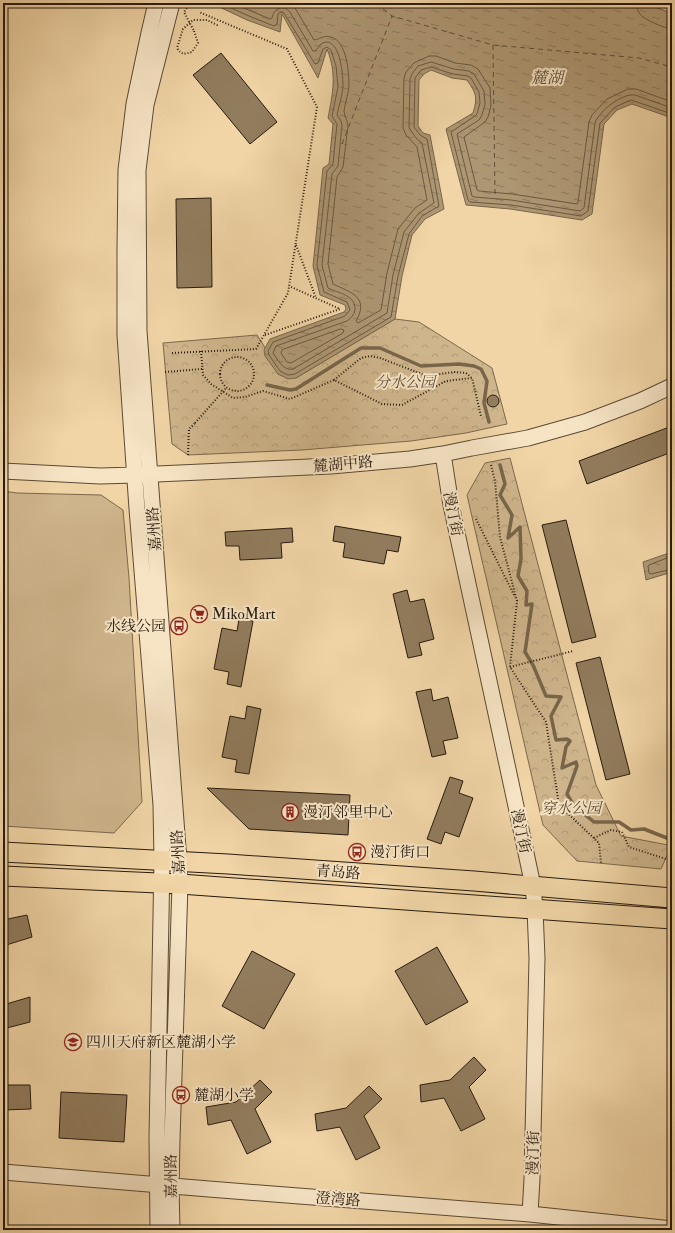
<svg xmlns="http://www.w3.org/2000/svg" width="675" height="1233" viewBox="0 0 675 1233" font-family="'IM FELL Double Pica','Noto Serif SC',serif">
<style>
.grass{fill:#cfb58c;stroke:#7c684d}
.forest{fill:url(#forest-crowns);stroke:#7c684d}
.water{fill:url(#water-ripples);stroke:#78654a}
.lines{fill:none;stroke-linecap:round;stroke-linejoin:round}
.shore{stroke:#6b5840;stroke-width:1}
.stream{stroke:#78654a;stroke-width:3.5}
.ferry{stroke:#5e4c36;stroke-width:1;stroke-dasharray:5 4;stroke-linecap:butt}
.building{fill:#917c5d;stroke:#291b0e}
.minor-casing{stroke:#5b4a34;stroke-width:17}
.major-casing{stroke:#291b0e;stroke-width:21}
.path{stroke:#291b0e;stroke-width:2;stroke-dasharray:1 2;stroke-linecap:butt}
.minor{stroke:#f6e4c5;stroke-width:15}
.major{stroke:#f1d5a6;stroke-width:19}
.path-bridge{stroke:#291b0e;stroke-width:2;stroke-dasharray:1 2;stroke-linecap:butt}
.labels{text-anchor:middle;stroke-width:4;stroke-linejoin:round;paint-order:stroke}
.park-label{font-size:15px;font-style:italic;fill:#5b4934;stroke:#f6e4c5}
.street-label{font-size:15px;fill:#291b0e;stroke:#f6e4c5}
.poi-label{font-size:15px;fill:#291b0e;stroke:#f6e4c5;text-anchor:start}
.water-label{font-size:16px;font-style:italic;fill:#5e4c36;stroke:#f6e4c5}
</style>
<defs>
<pattern id="forest-crowns" width="20" height="18" patternUnits="userSpaceOnUse"><rect width="20" height="18" fill="#cfb58c"/><path d="M2 6a3 3 0 1 1 6 0M12 15a3 3 0 1 1 6 0" fill="none" stroke="#b29b78"/></pattern>
<pattern id="water-ripples" width="26" height="14" patternUnits="userSpaceOnUse"><rect width="26" height="14" fill="#ad9672"/><path d="M2 4q2-2 4 0t4 0M15 11q2-2 4 0t4 0" fill="none" stroke="#8d7a5c"/></pattern>
</defs>
<rect width="100%" height="100%" fill="#f1d5a6"/>
<filter id="stains"><feTurbulence type="fractalNoise" baseFrequency=".005" numOctaves="4"/><feColorMatrix values="0 0 0 0 .2 0 0 0 0 .09 0 0 0 0 .02 0 0 0 .5 -.17"/></filter>
<radialGradient id="worn" r=".72"><stop offset=".6" stop-color="#630" stop-opacity="0"/><stop offset="1" stop-color="#630" stop-opacity=".3"/></radialGradient>
<path class="grass" d="M3,491L17,493L101,495L123,510L129,578L142,802L114,833L3,826Z"/>
<path class="forest" d="M646,3H672V14Z
M395,319L419,322L492,368L507,424L466,433L411,441L302,450L188,455L172,444L163,343L257,335L278,368L296,378Z
M510,458L596,785L621,836L668,845L670,849L661,869L577,861L543,825L467,495L485,463Z"/>
<path class="water" d="M211,3H646L672,14V118L632,104L617,110L604,124L592,214L582,220L510,209L466,205L446,129L473,113C478,97 476,93 467,80L452,78L431,70L424,74L419,80L418,126L423,133L430,135L444,209L425,219L412,235L402,276L395,319L296,378L288,379L278,374L265,356L264,350L270,339L344,312L346,309L345,305L320,295L313,266L323,168L329,164L333,124L328,118C333,92 337,74 327,49L318,78L282,14L280,32L247,20Z
M672,552V572L646,580L643,562Z"/>
<g class="lines">
<path class="shore" d="M220,3L249,16L274,26L277,24L278,14L281,12L284,13L315,64L318,63L323,49L327,47L331,50L336,66L338,87L332,116L337,124L333,164L327,171L317,265L324,292L347,302L350,310L345,316L273,342L268,351L269,355L280,371L288,375L295,374L391,317L398,276L409,234L422,216L439,206L427,139L420,135L414,127L415,78L421,70L431,67L453,74L468,76L471,78L479,92L480,103L477,114L475,116L451,132L468,200L470,202L511,205L581,216L588,211L600,123L615,107L631,100L672,114
M232,3L270,19L272,18C274,8 283,4 290,12L313,51H316C318,47 321,42 327,42C341,43 343,77 343,87C342,96 339,106 337,115L341,121L342,125L338,166L332,174L322,265L328,288C338,293 356,295 355,310C354,315 351,318 347,321L276,346L273,353C278,360 283,371 293,369L387,313L393,275L404,232L419,213L434,203L422,143L416,138L409,128L410,79L412,74L418,66L431,62L454,69L469,71L474,74L484,91L485,104L482,115L479,120L457,134L472,196L474,197L511,200L580,211L584,208L595,123C599,111 622,93 635,95L672,108
M290,3L295,8L314,40C320,39 324,35 331,37C347,41 349,73 349,87C348,95 345,103 344,111C344,116 348,121 348,126L343,167L337,177L328,264L333,284C350,292 370,297 356,321L358,323L381,310L387,273L398,229L415,208L427,200L417,147L406,135L403,128L404,78L406,72L414,63L429,56H436L455,63L471,65L478,69L490,88L491,106L488,117L485,122L464,137L477,190L479,191L512,194L577,204L578,202L589,122L592,115L607,99L628,89H636L672,102
M637,3C637,7 637,10 639,13C644,20 664,28 672,29
M341,329L344,330L343,333L291,363L287,362L281,353L282,350Z
M672,556L649,565L648,566L649,573L651,574L672,569"/>
<path class="stream" d="M267,385L290,390L296,389L361,348H380L421,366L459,364L474,366L481,369L487,381L484,403L489,422
M500,465L505,484L500,495L512,515L508,538L520,527L521,559L518,576L527,591L526,605L532,604L525,652L533,665L546,696L561,697L551,716L556,740L567,739L570,741L566,747L562,768L576,762L577,766L567,794L574,806L594,822H619L631,830L644,829L672,840"/>
<path class="ferry" d="M376,3L392,16L493,45L639,58L672,67
M493,45L495,195
M342,144L392,16"/>
</g>
<path class="building" d="M221,53L277,122L250,144L193,75Z
M211,198L212,287L177,288L176,199Z
M487 401a6 6 0 1 1 12 0a6 6 0 1 1-12 0Z
M672,426V452L587,484L579,461Z
M566,520L596,637L572,643L542,525Z
M335,526L401,537L398,552L387,550L384,564L343,557L345,543L333,541Z
M292,528L293,542L281,543L282,558L240,560L239,546H226L225,532Z
M407,590L410,602L424,599L434,639L419,643L422,655L408,658L393,594Z
M239,619L253,621L241,687L227,684L229,672L214,669L222,628L237,631Z
M600,657L630,774L606,780L576,663Z
M431,689L433,701L448,697L458,738L443,741L446,754L432,757L416,692Z
M247,706L261,709L249,774L235,772L237,760L222,757L230,716L245,719Z
M450,777L463,781L459,793L473,798L459,837L445,832L441,844L427,839Z
M207,788L350,795L348,835L249,829Z
M27,915L32,937L3,946V920Z
M437,947L468,1002L426,1025L395,971Z
M252,951L295,974L264,1029L222,1006Z
M30,997V1022L3,1029V1005Z
M474,1057L486,1070L469,1087L485,1119L461,1131L444,1098L421,1102L420,1085L450,1080Z
M260,1080L272,1092L255,1109L271,1142L247,1154L231,1120L208,1125L206,1107L236,1102Z
M3,1085H30L31,1109L3,1110Z
M369,1086L382,1099L364,1116L380,1148L356,1160L340,1127L317,1131L315,1114L346,1108Z
M61,1092L127,1095L124,1142L59,1138Z"/>
<g class="lines">
<g class="minor-casing">
<path id="minor" d="M156,3L149,33L134,104L126,170L125,249V335L137,509L161,805L162,860L157,1138L158,1230
M172,3L146,105L138,170L139,331L179,861L180,884L172,1140L171,1186L172,1230
M443,454L451,505L522,834L533,886L535,909L537,958L532,1179L530,1214
M3,471L100,476L135,475L331,466L410,459L443,454L472,448L528,438L585,422L640,401L672,386
M3,1172C72,1178 140,1183 209,1189L530,1214L672,1229"/>
</g>
<g class="major-casing">
<path id="major" d="M3,852L228,864L474,881L672,898
M3,876L180,884L672,919"/>
</g>
<path class="path" d="M194,31L198,43L192,52C185,54 181,55 177,48L183,29L193,20H207L219,26
M296,245L316,298
M265,335L340,309L289,286
M201,351L203,375L211,384L233,398L245,397L263,391L290,399L334,380L382,404L402,405L446,381L472,378L481,416
M172,353L256,349L288,293L317,107L287,49L199,12
M220 374a17 17 0 1 1 34 0a17 17 0 1 1-34 0Z
M165,372L202,369
M334,380L361,358L370,356L380,358L427,376L454,372L466,373L471,377
M188,455L189,429L195,423
M491,465L495,481L500,537L517,601L510,667L546,722L559,805L599,843L601,863
M476,519L515,597
M510,667L573,651
M594,838L611,830L622,832L629,847L672,861"/>
<use href="#minor" class="minor"/>
<use href="#major" class="major"/>
<path class="path-bridge" d="M190,3L184,12L194,31
M195,423L226,388"/>
</g>
<defs>
<g id="supermarket-ring" transform="scale(0.9)"><circle r="9.5" fill="#f6e4c5" stroke="#8f2418" stroke-width="1.5"/><path d="M-6-5.5h2.5l.6 2H6L4.5 2H-2.5L-4.4-4H-6ZM-1.5 3.2a1.3 1.3 0 1 0 .1 0ZM3 3.2a1.3 1.3 0 1 0 .1 0Z" fill="#8f2418"/></g>
<g id="bus-ring" transform="scale(0.9)"><circle r="9.5" fill="#f6e4c5" stroke="#8f2418" stroke-width="1.5"/><path d="M-5-6H5V4H4V6H2V4H-2V6H-4V4H-5ZM-3.5-4V0h7V-4ZM-3.5 1.2v1.5H-2V1.2ZM2 1.2v1.5H3.5V1.2Z" fill="#8f2418"/></g>
<g id="building-ring" transform="scale(0.9)"><circle r="9.5" fill="#f6e4c5" stroke="#8f2418" stroke-width="1.5"/><path d="M-4-6H4V6H1V3H-1V6H-4ZM-2.5-4.3h1.7v1.8h-1.7ZM.8-4.3h1.7v1.8H.8ZM-2.5-1h1.7V.8h-1.7ZM.8-1h1.7V.8H.8Z" fill="#8f2418"/></g>
<g id="school-ring" transform="scale(0.9)"><circle r="9.5" fill="#f6e4c5" stroke="#8f2418" stroke-width="1.5"/><path d="M0-5L7-2L0 1L-7-2ZM-4 1L0 2.5L4 1V4Q0 6-4 4Z" fill="#8f2418"/></g>
</defs>
<g fill-rule="evenodd">
<use href="#supermarket-ring" x="199" y="614"/>
<use href="#bus-ring" x="179" y="626"/>
<use href="#building-ring" x="290" y="812"/>
<use href="#bus-ring" x="357" y="852"/>
<use href="#school-ring" x="73" y="1042"/>
<use href="#bus-ring" x="181" y="1095"/>
</g>
<g class="labels">
<g class="park-label">
<text x="405" y="387">分水公园</text>
<text x="571" y="813">穿水公园</text>
</g>
<g class="street-label">
<text transform="translate(343 464) rotate(-5)" y="5">麓湖中路</text>
<text transform="translate(453 514) rotate(79)" y="5">漫汀街</text>
<text transform="translate(154 529) rotate(-94)" y="5">嘉州路</text>
<text transform="translate(521 831) rotate(78)" y="5">漫汀街</text>
<text transform="translate(178 852) rotate(-93)" y="5">嘉州路</text>
<text transform="translate(338 872) rotate(4)" y="5">青岛路</text>
<text transform="translate(533 1153) rotate(-89)" y="5">漫汀街</text>
<text transform="translate(171 1176) rotate(-90)" y="5">嘉州路</text>
<text transform="translate(338 1199) rotate(4)" y="5">澄湾路</text>
</g>
<g class="poi-label">
<text x="212" y="619">MikoMart</text>
<text x="166" y="631" text-anchor="end">水线公园</text>
<text x="303" y="817">漫汀邻里中心</text>
<text x="370" y="857">漫汀街口</text>
<text x="86" y="1047">四川天府新区麓湖小学</text>
<text x="194" y="1100">麓湖小学</text>
</g>
<g class="water-label">
<text x="547" y="83">麓湖</text>
</g>
</g>
<rect width="675" height="1233" fill="none" stroke="#f1d5a6" stroke-width="16"/>
<rect x="4" y="4" width="667" height="1225" fill="none" stroke="#291b0e" stroke-width="2"/>
<rect x="8" y="8" width="659" height="1217" fill="none" stroke="#291b0e"/>
<rect width="100%" height="100%" filter="url(#stains)"/>
<rect width="100%" height="100%" fill="url(#worn)"/>
</svg>
